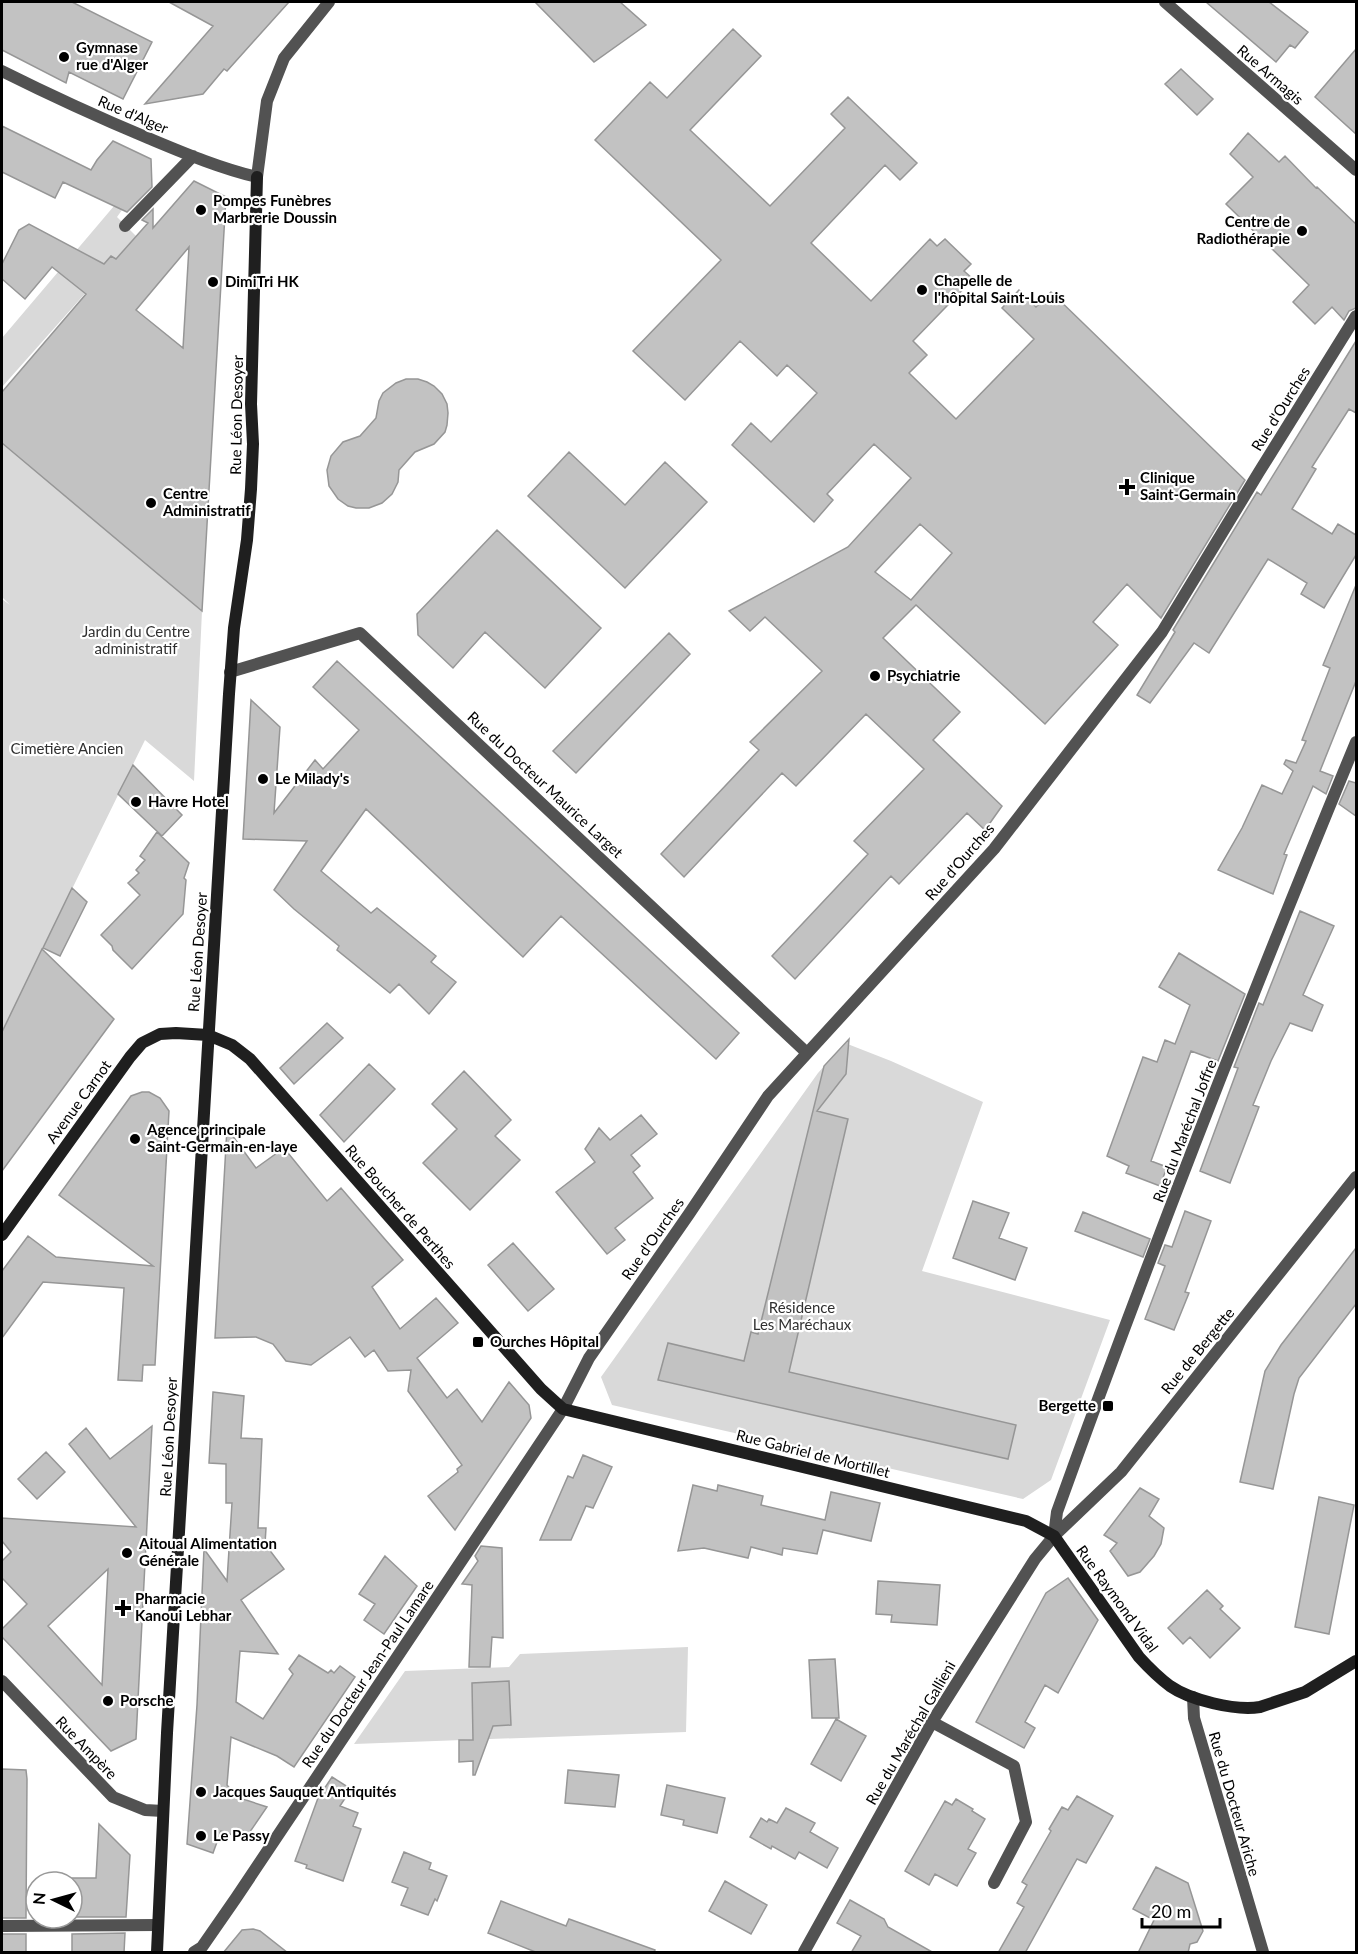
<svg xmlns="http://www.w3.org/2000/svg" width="1358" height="1954" viewBox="0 0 1358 1954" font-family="Lato,sans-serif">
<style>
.green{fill:#d9d9d9}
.building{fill:#c2c2c2;stroke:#969696;stroke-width:1.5;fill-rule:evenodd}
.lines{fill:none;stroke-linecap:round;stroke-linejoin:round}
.street{stroke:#525252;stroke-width:12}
.secondary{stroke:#1f1f1f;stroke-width:12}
.poi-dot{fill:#000;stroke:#fff;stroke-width:2}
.labels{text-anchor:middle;stroke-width:4.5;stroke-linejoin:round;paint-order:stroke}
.poi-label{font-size:15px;font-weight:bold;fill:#000;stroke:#fff;text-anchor:start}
.street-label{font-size:15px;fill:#000;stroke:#fff}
.park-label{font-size:15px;fill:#303030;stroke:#fff}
</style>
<rect width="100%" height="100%" fill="#fff"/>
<path class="green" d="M114,206L122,210L117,217L136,236L2,387V338Z
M2,443L202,611L194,781L145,740L2,1032V599L10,605L2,597Z
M845,1043L891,1061L983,1102L922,1271L1110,1320L1051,1480L1023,1499L612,1405L601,1377L818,1073Z
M688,1647L686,1732L354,1744L405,1671L509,1667L520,1654Z"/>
<path class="building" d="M2,2H72L152,42L123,99L69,72L66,83L2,50Z
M169,2H289L227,71L224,69L203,94L145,104L213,26Z
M535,2H620L646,25L594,62Z
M1206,2H1269L1308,32L1295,48L1290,45L1276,62Z
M733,29L761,56L690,130L770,206L845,128L831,114L848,97L917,163L900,180L885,165L811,243L871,301L930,239L937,246L945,239L971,264L964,271L973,279L913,341L927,355L909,373L956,419L1034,339L1002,308L1019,290L1036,307L1051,292L1245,480L1161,618L1127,584L1093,622L1118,645L1045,724L916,605L883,638L960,712L933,740L1002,806L985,830L967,813L899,884L891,876L795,979L772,956L868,854L854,841L924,769L866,714L796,786L782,773L684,877L661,854L759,750L750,742L822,671L765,617L750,631L729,611L848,547L911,478L874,444L827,494L833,500L814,522L732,445L751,423L771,442L817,393L787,365L777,376L740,341L685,400L633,351L721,260L595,140L650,82L667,98ZM920,524L952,553L911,600L875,572Z
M1356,49V134L1315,97Z
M1181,69L1213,99L1197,115L1165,84Z
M2,126L91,170L97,160L113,141L151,159L152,187L127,212L63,182L55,198L2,172Z
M1248,133L1279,162L1285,156L1316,188L1317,187L1356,224V308L1349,311L1344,320L1332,307L1315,324L1293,302L1309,285L1226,204L1253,177L1230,154Z
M194,181L226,197L202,611L2,443V392L86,294L52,267L25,299L2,279V264L19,230L29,224L104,264L111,256L116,259L148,223L142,220L153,209V228ZM189,247L183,348L136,310Z
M1356,341V413L1349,409L1312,467L1316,469L1292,509L1332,534L1338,524L1356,535V555L1324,608L1301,594L1307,583L1268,559L1209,653L1194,643L1150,703L1137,695L1175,632L1173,630L1257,492L1261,495Z
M406,379H418L427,382L434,386L442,394L447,404L448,413L447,425L445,432L434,444L415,452L399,470L398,482L392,494L382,503L369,508H356L348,506L338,499L329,486L327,470L331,456L343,442L360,436L376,418L379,401L383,393L396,383Z
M569,452L625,505L665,462L707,502L625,588L528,496Z
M497,530L601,628L545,688L485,632L453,668L418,635L417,614Z
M1356,585V681L1320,771L1333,776L1326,794L1313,786L1284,854L1287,855L1273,894L1218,870L1242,828L1262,785L1282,794L1293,771L1284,764L1286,760L1296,763L1306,741L1302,740L1330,668L1323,665Z
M669,633L690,654L576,773L553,751Z
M337,661L739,1033L716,1059L561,916L523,957L366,809L321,871L371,913L377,908L436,956L431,962L456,982L429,1014L399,984L390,993L337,950L339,946L294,909L274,890L307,841L243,839L251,700L280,727L274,813L315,760L323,769L359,730L313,687Z
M133,765L182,815L162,836L118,794Z
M1349,781L1356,783V816L1339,804Z
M157,832L189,863L184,878L186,880L183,914L132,969L113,950L112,946L101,935L140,895L128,883L139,873L136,870L145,860L140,856Z
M72,888L87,902L60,956L43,948Z
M1300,911L1334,926L1303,995L1323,1005L1312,1031L1290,1023L1271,1061L1253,1105L1259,1107L1230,1183L1200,1171L1238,1068L1234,1067L1259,1003L1263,1005Z
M42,949L114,1019L2,1171V1032Z
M1179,953L1245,994L1218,1061L1191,1051L1151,1161L1167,1167L1160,1186L1126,1173L1129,1166L1107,1156L1143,1057L1157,1062L1165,1040L1175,1044L1190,1005L1159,987Z
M327,1023L343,1038L294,1084L280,1068Z
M849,1039L846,1074L817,1111L848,1119L789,1372L1016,1425L1008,1459L658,1380L668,1343L744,1361L751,1332L758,1334L824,1066Z
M369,1064L395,1089L344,1142L320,1115Z
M464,1071L511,1120L495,1136L520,1160L470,1210L423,1163L457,1129L432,1104Z
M142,1092H149L160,1098L169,1111L155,1365H143L142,1381L118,1380L124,1288L43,1282L2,1338V1271L28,1236L56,1257L153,1266L59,1195L131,1096Z
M641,1115L657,1134L631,1155L640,1166L633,1172L653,1198L615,1228L625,1240L607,1254L556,1192L595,1162L585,1149L599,1128L610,1140Z
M227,1128L256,1168L284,1148L327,1201L341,1188L383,1237L403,1260L372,1287L400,1329L436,1298L458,1323L417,1358L447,1398L457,1389L482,1422L509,1382L529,1405L531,1418L455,1530L428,1496L458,1472L457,1469L462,1465L408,1391L411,1370L388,1371L374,1350L365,1357L350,1337L311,1365L286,1361L273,1344L256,1337L215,1338Z
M973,1201L1009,1213L999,1238L1027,1248L1015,1280L953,1258Z
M1185,1211L1211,1221L1185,1292L1189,1293L1174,1330L1145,1319L1165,1266L1158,1263L1165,1245L1172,1247Z
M1083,1212L1150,1239L1143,1257L1075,1231Z
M513,1243L554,1289L528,1311L488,1265Z
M1356,1248V1304L1299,1378L1294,1394L1273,1489L1240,1482L1265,1371L1281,1345Z
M213,1392L244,1396L241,1438L262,1439L258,1528H266L265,1544L284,1569L241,1600L278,1654L240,1651L236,1702L263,1719L293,1674L289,1669L299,1655L328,1673L331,1670L334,1673L340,1666L355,1677L294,1767L277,1756L231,1737L227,1785L237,1797L267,1807L245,1839L221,1831L213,1853L187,1844L197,1705L204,1549L227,1581L232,1503H226V1464L209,1463Z
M152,1426L136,1739L111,1751L2,1637V1629L27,1604L2,1578V1561L11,1552L2,1541V1518L136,1527L69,1444L86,1428L110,1459ZM108,1569L102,1685L48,1626Z
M46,1452L65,1472L37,1499L18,1479Z
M583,1455L612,1467L593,1508L586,1506L571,1540H540L568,1476L573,1478Z
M693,1485L717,1491L718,1485L763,1496L761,1505L825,1520L831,1492L880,1503L871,1541L823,1530L817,1554L783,1548L782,1555L751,1547L748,1558L704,1548L678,1551Z
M1140,1488L1159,1499L1149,1516L1164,1528L1161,1544L1154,1556L1140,1572L1128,1576L1110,1551L1117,1543L1104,1535Z
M1319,1497L1354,1505L1329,1634L1295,1627Z
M481,1546L502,1548L503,1638L492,1637L490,1667H469L472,1585L462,1584L478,1561L475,1556Z
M385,1556L417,1586L384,1634L364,1620L375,1604L359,1594Z
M1068,1578L1098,1620L1058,1693L1045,1685L1025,1722L1035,1728L1024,1748L976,1722L1046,1593Z
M878,1581L940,1585L937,1625L891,1622L892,1615L876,1614Z
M1207,1590L1223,1606L1220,1609L1240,1628L1210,1658L1190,1637L1183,1644L1168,1628Z
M835,1659L839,1718H812L809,1660Z
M509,1681L511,1725L493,1726L475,1775H473V1761L459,1762V1740H473L472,1683Z
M836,1719L866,1736L841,1781L811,1764Z
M2,1769L26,1770L27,1779L26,1918H2Z
M568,1770L619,1775L615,1807L565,1803Z
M332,1777L351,1789L340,1806L358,1813L353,1826L361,1829L343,1881L306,1868L307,1865L295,1861L318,1798Z
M667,1785L725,1798L717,1833L683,1825L684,1820L661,1815Z
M1077,1796L1113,1816L1086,1863L1077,1859L1025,1953H998L1024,1907L1017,1903L1027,1885L1022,1882L1051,1831L1049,1829L1062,1807L1068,1810Z
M956,1799L973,1809L972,1811L985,1819L968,1849L976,1853L957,1886L935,1874L929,1885L905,1871L945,1801L952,1805Z
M786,1808L815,1823L810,1832L838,1848L827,1868L799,1852L795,1859L772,1846L771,1849L750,1837L761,1818L767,1822L769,1819L777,1823Z
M99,1824L130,1855L126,1917H72V1878H96Z
M404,1852L431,1863L429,1869L447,1876L437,1901L435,1899L428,1915L401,1905L408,1888L392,1882Z
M1156,1867L1188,1883L1203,1931L1197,1942L1190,1944L1188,1953H1138L1154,1920L1133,1909Z
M725,1881L767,1905L751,1934L709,1911Z
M850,1900L884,1919L888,1927L934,1953H851L861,1936L837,1923Z
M501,1901L566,1926L569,1919L655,1950L654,1953H538L488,1933Z
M253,1929L260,1931L288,1953H223L242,1930Z
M125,1933L124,1953H72V1934Z
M2,1934H26V1953H2Z"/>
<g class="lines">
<path class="street" d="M1165,2L1356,170
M2,71C50,95 98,117 148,138C184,153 219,168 257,177L267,101L284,58L329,2
M125,226L193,156
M230,672L360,633L807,1053
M1054,1536L1057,1512C1150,1253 1251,996 1356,742
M2,1681L113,1797L145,1810L163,1811
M1193,1697L1194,1718L1263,1952
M932,1722L1014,1766L1026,1822L994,1883
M2,1926L158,1925
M194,1952L202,1947L236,1898L563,1409L589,1358L689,1214L768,1096L994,849L1162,632L1259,472L1356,316
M804,1952L932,1722L1035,1559L1054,1536L1121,1472L1356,1177"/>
<path class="secondary" d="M2,1235L130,1057L142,1043L160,1034L176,1033L208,1035L232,1045L250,1059L541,1389L563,1409L1026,1521L1054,1536L1139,1657C1149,1668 1158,1677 1170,1686C1190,1700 1235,1711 1260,1707L1305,1692L1356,1661
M157,1952L167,1733L229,694L234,628L247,540L251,489L253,444L251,404L257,177"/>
</g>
<g class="poi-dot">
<circle cx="64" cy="57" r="6"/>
<circle cx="201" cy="210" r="6"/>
<circle cx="1302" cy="231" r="6"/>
<circle cx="213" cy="282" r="6"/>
<circle cx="922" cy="290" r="6"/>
<path d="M1124 478h6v6h6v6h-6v6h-6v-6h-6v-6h6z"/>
<circle cx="151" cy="503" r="6"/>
<circle cx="875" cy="676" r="6"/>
<circle cx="263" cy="779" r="6"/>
<circle cx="136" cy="802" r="6"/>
<circle cx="135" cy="1139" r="6"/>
<rect x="472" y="1336" width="12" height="12" rx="3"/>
<rect x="1102" y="1400" width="12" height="12" rx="3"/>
<circle cx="127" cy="1553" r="6"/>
<path d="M120 1599h6v6h6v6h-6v6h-6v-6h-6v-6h6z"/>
<circle cx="108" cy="1701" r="6"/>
<circle cx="201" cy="1792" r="6"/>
<circle cx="201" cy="1836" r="6"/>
</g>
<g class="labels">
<g class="poi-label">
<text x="76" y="53">Gymnase<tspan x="76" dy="17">rue d'Alger</tspan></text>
<text x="213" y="206">Pompes Funèbres<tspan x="213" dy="17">Marbrerie Doussin</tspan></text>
<text x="1290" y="227" text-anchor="end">Centre de<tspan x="1290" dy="17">Radiothérapie</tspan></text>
<text x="934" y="286">Chapelle de<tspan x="934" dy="17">l'hôpital Saint-Louis</tspan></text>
<text x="225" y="287">DimiTri HK</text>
<text x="1140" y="483">Clinique<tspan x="1140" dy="17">Saint-Germain</tspan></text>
<text x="163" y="499">Centre<tspan x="163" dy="17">Administratif</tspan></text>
<text x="887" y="681">Psychiatrie</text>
<text x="275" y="784">Le Milady's</text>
<text x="148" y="807">Havre Hotel</text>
<text x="147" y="1135">Agence principale<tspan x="147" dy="17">Saint-Germain-en-laye</tspan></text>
<text x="490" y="1347">Ourches Hôpital</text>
<text x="1096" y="1411" text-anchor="end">Bergette</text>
<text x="139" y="1549">Aitoual Alimentation<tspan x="139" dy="17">Générale</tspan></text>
<text x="135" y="1604">Pharmacie<tspan x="135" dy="17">Kanoui Lebhar</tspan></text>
<text x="120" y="1706">Porsche</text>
<text x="213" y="1797">Jacques Sauquet Antiquités</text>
<text x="213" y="1841">Le Passy</text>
</g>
<g class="street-label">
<text transform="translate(1270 75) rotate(41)" y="5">Rue Armagis</text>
<text transform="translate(133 115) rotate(23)" y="5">Rue d'Alger</text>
<text transform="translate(1281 409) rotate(-58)" y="5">Rue d'Ourches</text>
<text transform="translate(237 415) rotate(-89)" y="5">Rue Léon Desoyer</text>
<text transform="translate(545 785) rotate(43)" y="5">Rue du Docteur Maurice Larget</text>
<text transform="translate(960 862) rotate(-49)" y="5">Rue d'Ourches</text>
<text transform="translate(198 952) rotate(-86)" y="5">Rue Léon Desoyer</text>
<text transform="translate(79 1102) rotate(-54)" y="5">Avenue Carnot</text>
<text transform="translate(1185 1131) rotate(-69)" y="5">Rue du Maréchal Joffre</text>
<text transform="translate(400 1207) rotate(49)" y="5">Rue Boucher de Perthes</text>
<text transform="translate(653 1239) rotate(-55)" y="5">Rue d'Ourches</text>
<text transform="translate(1198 1351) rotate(-51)" y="5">Rue de Bergette</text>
<text transform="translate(169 1437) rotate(-87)" y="5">Rue Léon Desoyer</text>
<text transform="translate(813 1454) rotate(14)" y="5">Rue Gabriel de Mortillet</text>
<text transform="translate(1117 1599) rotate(54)" y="5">Rue Raymond Vidal</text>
<text transform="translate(368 1674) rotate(-56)" y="5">Rue du Docteur Jean-Paul Lamare</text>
<text transform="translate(911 1733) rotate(-60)" y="5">Rue du Maréchal Gallieni</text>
<text transform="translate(86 1748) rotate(46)" y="5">Rue Ampère</text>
<text transform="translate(1234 1804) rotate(74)" y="5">Rue du Docteur Ariche</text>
</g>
<g class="park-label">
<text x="136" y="637">Jardin du Centre<tspan x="136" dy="17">administratif</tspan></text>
<text x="67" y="754">Cimetière Ancien</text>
<text x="802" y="1313">Résidence<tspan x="802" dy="17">Les Maréchaux</tspan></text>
</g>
</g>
<rect width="1358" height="1954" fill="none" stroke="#000000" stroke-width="6"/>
<g transform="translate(54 1900) rotate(275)"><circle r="28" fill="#ffffff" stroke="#999999" stroke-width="1.5"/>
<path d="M0-4.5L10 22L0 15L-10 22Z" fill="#000000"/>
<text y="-9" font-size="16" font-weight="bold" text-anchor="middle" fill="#000000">N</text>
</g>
<path d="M1142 1918v9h78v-9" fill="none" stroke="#000000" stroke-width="3"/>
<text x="1151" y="1918" font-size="18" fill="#000000" stroke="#ffffff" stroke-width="4.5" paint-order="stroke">20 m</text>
</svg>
